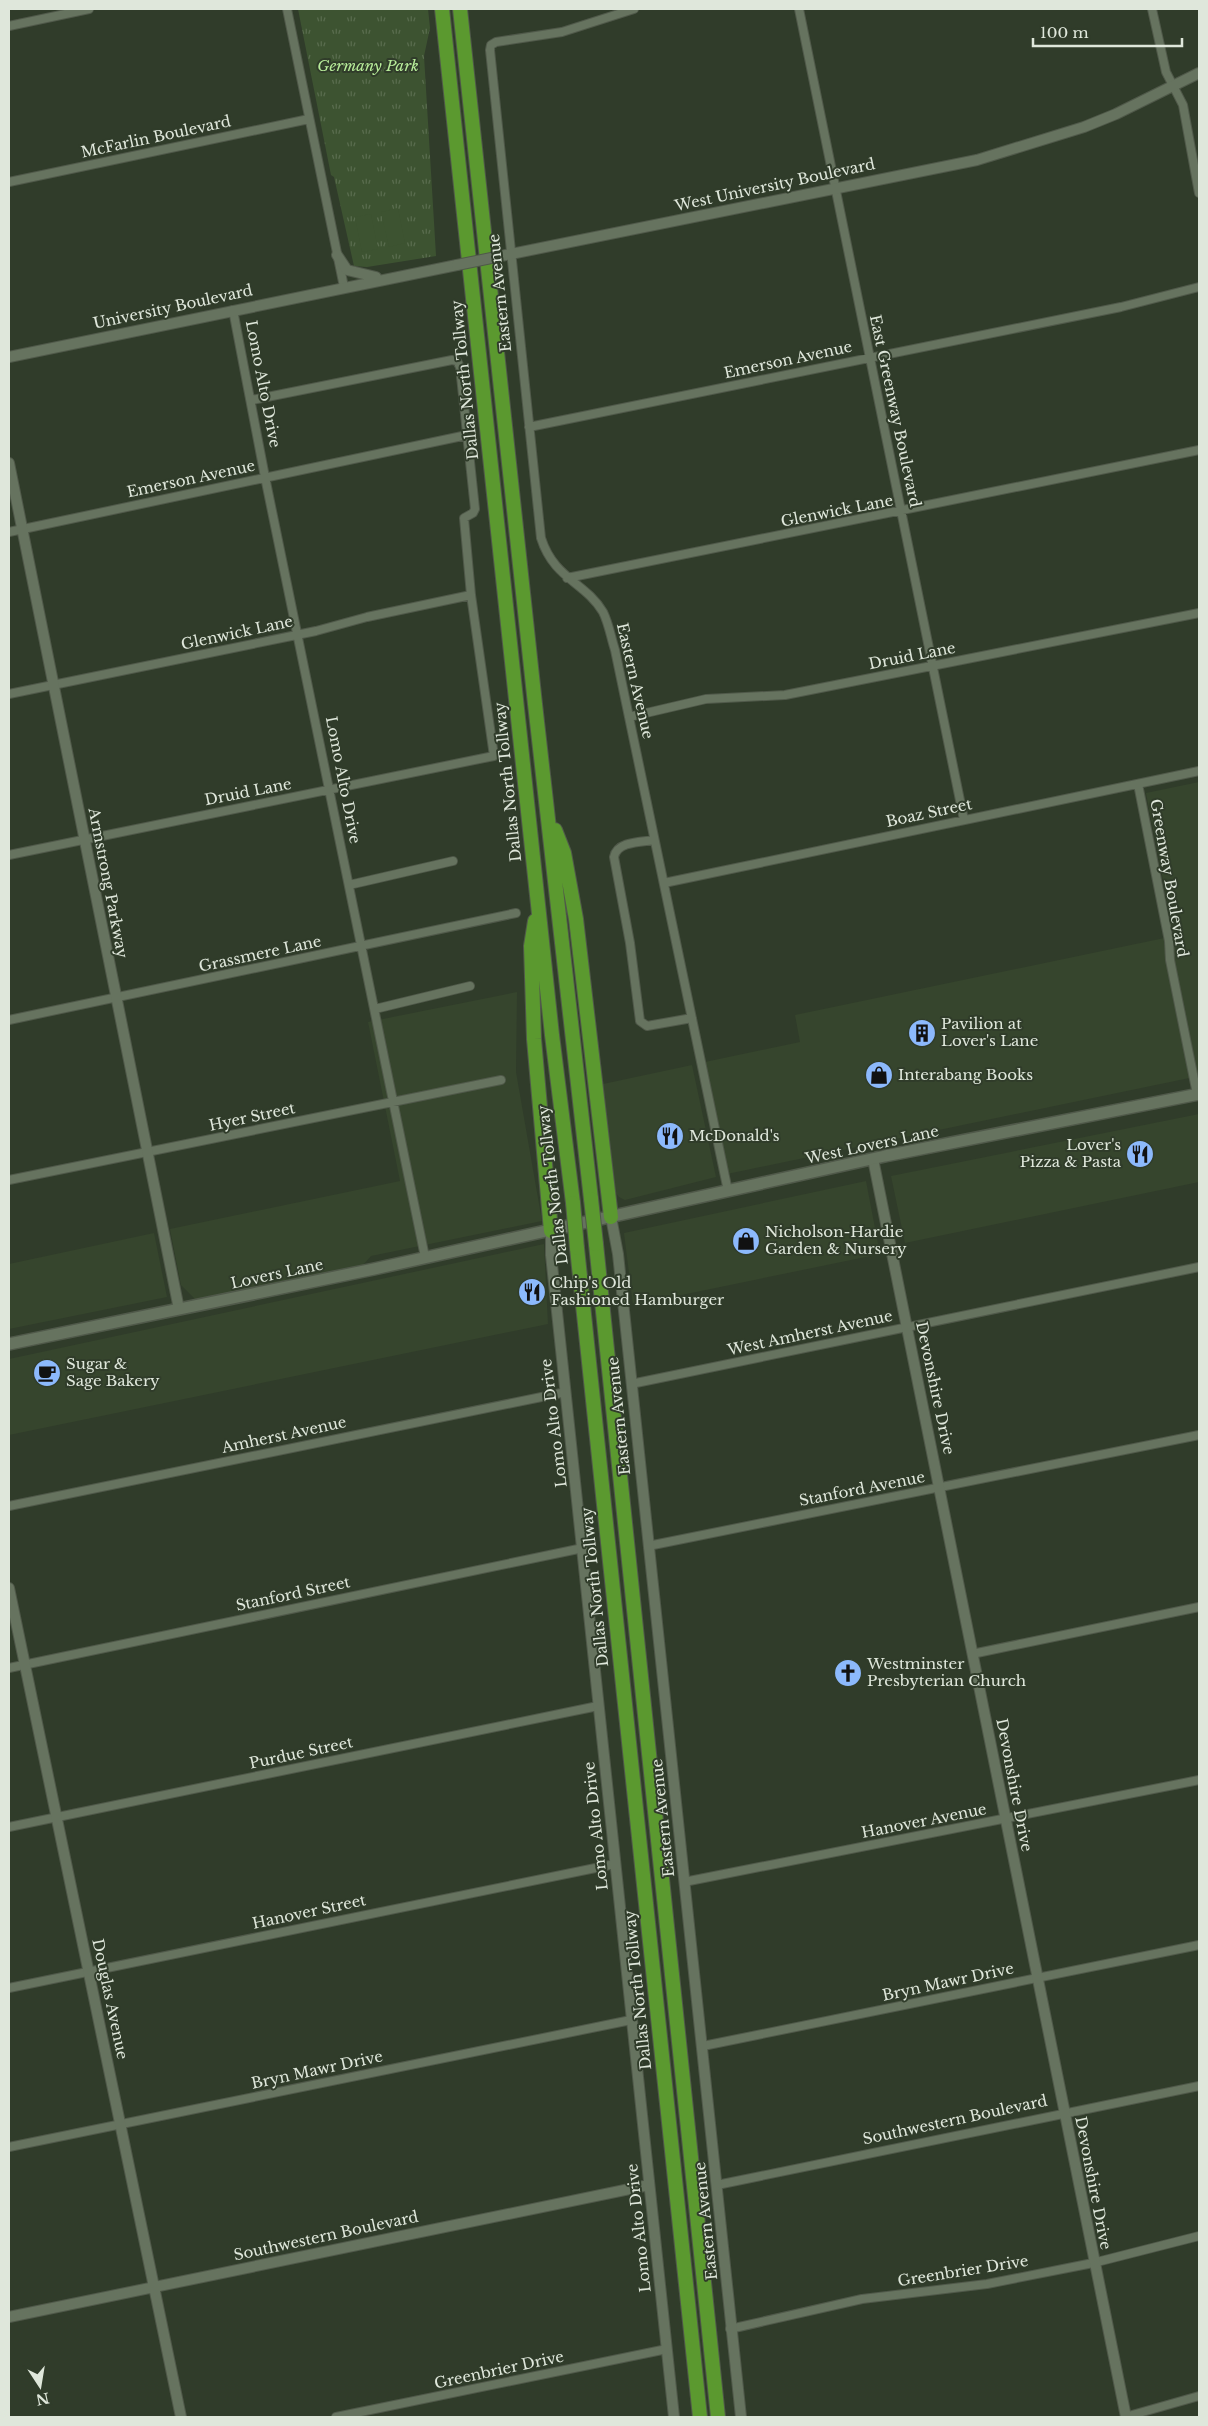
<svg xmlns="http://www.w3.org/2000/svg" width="1208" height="2426" viewBox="0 0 1208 2426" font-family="'Libre Baskerville',serif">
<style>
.built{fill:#36452d}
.grass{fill:url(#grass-tufts)}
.pitch{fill:#3d5331}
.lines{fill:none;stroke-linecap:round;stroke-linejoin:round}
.minor-casing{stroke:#50594a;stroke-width:10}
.tertiary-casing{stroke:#50594a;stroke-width:12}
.secondary-casing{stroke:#50594a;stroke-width:14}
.motorway-casing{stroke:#50594a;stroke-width:16}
.minor{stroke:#66735f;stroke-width:8}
.tertiary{stroke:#66735f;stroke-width:10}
.secondary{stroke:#66735f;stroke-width:11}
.motorway{stroke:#5b992f;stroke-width:14}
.tertiary-bridge-casing{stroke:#50594a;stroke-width:12;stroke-linecap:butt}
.motorway-bridge-casing{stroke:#50594a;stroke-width:16;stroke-linecap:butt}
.tertiary-bridge{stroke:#66735f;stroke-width:10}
.motorway-bridge{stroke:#5b992f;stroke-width:14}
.labels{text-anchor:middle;stroke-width:4;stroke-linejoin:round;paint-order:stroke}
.park-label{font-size:15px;font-style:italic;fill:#b8ed9a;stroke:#303c2a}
.street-label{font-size:15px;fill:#dfe7db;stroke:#303c2a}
.poi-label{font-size:15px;fill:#dfe7db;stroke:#303c2a;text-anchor:start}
</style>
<defs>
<pattern id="grass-tufts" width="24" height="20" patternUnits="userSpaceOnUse" patternTransform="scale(1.25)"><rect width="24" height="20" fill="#3d5331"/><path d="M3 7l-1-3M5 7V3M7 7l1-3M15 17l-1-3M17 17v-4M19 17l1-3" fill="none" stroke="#596c4e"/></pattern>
</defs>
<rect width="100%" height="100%" fill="#303c2a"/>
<path class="built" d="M1199,782V1076L727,1174L705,1062L800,1042L795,1015L1174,936L1146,793Z
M517,992L516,1072L542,1221L371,1256L363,1265L196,1300L181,1285L170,1229L400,1181L368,1022Z
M692,1065L716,1177L625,1200L619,1197L616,1193L603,1084Z
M1199,1114V1182L905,1243L891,1176Z
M866,1181L880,1254L633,1305L624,1233Z
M154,1233L167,1297L9,1329V1264Z
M544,1244L548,1324L9,1435V1359Z"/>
<path class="grass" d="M298,9H428L430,28L424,56L436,256L367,267L354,266L334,177L331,175Z"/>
<path class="pitch" d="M398,208L405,243L389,247L381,212Z
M371,214L378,249L362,252L355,217Z"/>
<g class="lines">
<g class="minor-casing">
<path id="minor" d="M287,9L344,287
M634,9L562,32L496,42L491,45L490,50L541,538C554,579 585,582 603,612C609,624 611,638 615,650L728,1191
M799,9L964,820
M1152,9L1166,72L1183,105L1199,193
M9,26L89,9
M9,182L309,119
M233,310L265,477L425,1257
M529,427L1121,307L1199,287
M9,532L467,435
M567,578L1199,450
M9,694L316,631L367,617L471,595
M629,717L706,699L785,695L1199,613
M1138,784L1169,941L1170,960L1197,1094
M654,840C642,842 617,841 614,857L630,943L640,1021L647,1026L692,1018
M9,855L494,756L471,595L464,518L473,513L475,509L460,367L457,361L452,360L252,400
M664,883L1199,771
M349,885L453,861
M375,1009L470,986
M9,1020L516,913
M9,1180L501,1080
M631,1384L1199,1267
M9,1506L566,1392
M648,1546L1199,1435
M972,1654L1199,1607
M9,1668L583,1548
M9,1827L598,1706
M684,1882L1199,1780
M9,1988L615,1864
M703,2046L1199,1945
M9,2147L631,2020
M717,2185L1199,2086
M730,2329L862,2299L987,2284L1093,2263L1199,2236
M336,2417L667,2349
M1125,2417L1199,2396"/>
</g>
<g class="tertiary-casing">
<path id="tertiary" d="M337,255L347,270L376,277
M501,256L977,160L1084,127L1116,114L1199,73
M9,357L457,265
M9,463L179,1309
M873,1159L1126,2417
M611,1217L618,1254L741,2417
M551,1231V1255L674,2417
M9,1588L181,2417
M9,2317L649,2185"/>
</g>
<g class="secondary-casing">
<path id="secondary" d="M9,1344L374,1269L885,1156L1199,1094"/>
</g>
<g class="motorway-casing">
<path id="motorway" d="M442,9L552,1035L573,1203
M460,9L535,704L591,1199
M555,830L564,853L576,919L611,1217
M535,921L531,946L534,1039L551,1231
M596,1244L718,2417
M577,1248L700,2417"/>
</g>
<use href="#minor" class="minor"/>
<use href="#tertiary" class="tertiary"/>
<use href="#secondary" class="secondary"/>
<use href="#motorway" class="motorway"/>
<g class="tertiary-bridge-casing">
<path id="tertiary-bridge" d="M457,265L501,256"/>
</g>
<g class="motorway-bridge-casing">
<path id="motorway-bridge" d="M591,1199L596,1244
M573,1203L577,1248"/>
</g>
<use href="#tertiary-bridge" class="tertiary-bridge"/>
<use href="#motorway-bridge" class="motorway-bridge"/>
</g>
<defs>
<g id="building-disc" transform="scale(1.4375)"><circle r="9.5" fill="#8cb9fc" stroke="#303c2a"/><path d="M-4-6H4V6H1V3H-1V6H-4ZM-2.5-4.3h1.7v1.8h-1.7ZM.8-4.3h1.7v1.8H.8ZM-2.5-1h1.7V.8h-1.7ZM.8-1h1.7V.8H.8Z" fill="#111"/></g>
<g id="shop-disc" transform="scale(1.4375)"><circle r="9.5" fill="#8cb9fc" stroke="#303c2a"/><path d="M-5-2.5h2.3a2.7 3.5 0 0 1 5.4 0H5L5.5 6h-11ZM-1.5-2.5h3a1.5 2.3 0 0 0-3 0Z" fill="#111"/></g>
<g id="restaurant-disc" transform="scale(1.4375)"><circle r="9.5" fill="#8cb9fc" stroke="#303c2a"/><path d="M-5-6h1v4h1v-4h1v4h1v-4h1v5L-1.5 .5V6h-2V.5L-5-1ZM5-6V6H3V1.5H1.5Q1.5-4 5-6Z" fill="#111"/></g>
<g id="cafe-disc" transform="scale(1.4375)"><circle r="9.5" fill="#8cb9fc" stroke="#303c2a"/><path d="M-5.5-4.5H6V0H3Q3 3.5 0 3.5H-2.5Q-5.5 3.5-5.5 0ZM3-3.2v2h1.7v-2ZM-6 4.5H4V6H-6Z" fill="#111"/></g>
<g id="church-disc" transform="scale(1.4375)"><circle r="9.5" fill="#8cb9fc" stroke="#303c2a"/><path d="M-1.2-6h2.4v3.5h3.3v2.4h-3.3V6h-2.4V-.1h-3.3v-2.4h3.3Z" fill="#111"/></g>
</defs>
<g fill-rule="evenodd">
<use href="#building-disc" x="922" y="1033"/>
<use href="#shop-disc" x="879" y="1075"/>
<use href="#restaurant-disc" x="670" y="1136"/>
<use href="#restaurant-disc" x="1140" y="1154"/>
<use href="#shop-disc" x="746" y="1241"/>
<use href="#restaurant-disc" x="532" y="1292"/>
<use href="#cafe-disc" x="47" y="1373"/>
<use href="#church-disc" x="848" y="1673"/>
</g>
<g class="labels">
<g class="park-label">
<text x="368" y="71">Germany Park</text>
</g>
<g class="street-label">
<text transform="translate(156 137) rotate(-12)" y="5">McFarlin Boulevard</text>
<text transform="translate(775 185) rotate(-12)" y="5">West University Boulevard</text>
<text transform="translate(500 293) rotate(-96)" y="5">Eastern Avenue</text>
<text transform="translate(173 307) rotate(-12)" y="5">University Boulevard</text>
<text transform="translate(788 360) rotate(-12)" y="5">Emerson Avenue</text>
<text transform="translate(465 380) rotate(-96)" y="5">Dallas North Tollway</text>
<text transform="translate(263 384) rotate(79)" y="5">Lomo Alto Drive</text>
<text transform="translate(895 411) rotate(78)" y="5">East Greenway Boulevard</text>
<text transform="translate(191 479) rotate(-12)" y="5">Emerson Avenue</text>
<text transform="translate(837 511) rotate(-11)" y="5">Glenwick Lane</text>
<text transform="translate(237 633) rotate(-12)" y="5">Glenwick Lane</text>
<text transform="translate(912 656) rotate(-11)" y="5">Druid Lane</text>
<text transform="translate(635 681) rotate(77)" y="5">Eastern Avenue</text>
<text transform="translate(343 780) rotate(79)" y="5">Lomo Alto Drive</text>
<text transform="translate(508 782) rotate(-96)" y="5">Dallas North Tollway</text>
<text transform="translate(248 792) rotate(-11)" y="5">Druid Lane</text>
<text transform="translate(929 813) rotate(-12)" y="5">Boaz Street</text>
<text transform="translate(1169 878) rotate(80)" y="5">Greenway Boulevard</text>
<text transform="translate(108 883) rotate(79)" y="5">Armstrong Parkway</text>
<text transform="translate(260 954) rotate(-12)" y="5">Grassmere Lane</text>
<text transform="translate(252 1117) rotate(-12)" y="5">Hyer Street</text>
<text transform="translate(872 1145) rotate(-12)" y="5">West Lovers Lane</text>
<text transform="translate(553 1185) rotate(-97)" y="5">Dallas North Tollway</text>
<text transform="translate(277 1274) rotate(-12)" y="5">Lovers Lane</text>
<text transform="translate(810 1333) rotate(-12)" y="5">West Amherst Avenue</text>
<text transform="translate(935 1388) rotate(78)" y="5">Devonshire Drive</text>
<text transform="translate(619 1416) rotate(-96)" y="5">Eastern Avenue</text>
<text transform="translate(554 1423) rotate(-97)" y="5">Lomo Alto Drive</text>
<text transform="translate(284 1435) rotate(-12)" y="5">Amherst Avenue</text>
<text transform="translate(862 1489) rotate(-11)" y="5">Stanford Avenue</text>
<text transform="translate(595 1587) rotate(-96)" y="5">Dallas North Tollway</text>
<text transform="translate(293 1594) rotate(-12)" y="5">Stanford Street</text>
<text transform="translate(301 1753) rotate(-12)" y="5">Purdue Street</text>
<text transform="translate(1014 1785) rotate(79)" y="5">Devonshire Drive</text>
<text transform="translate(663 1818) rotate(-96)" y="5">Eastern Avenue</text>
<text transform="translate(924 1821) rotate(-11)" y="5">Hanover Avenue</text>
<text transform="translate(596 1826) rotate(-96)" y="5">Lomo Alto Drive</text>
<text transform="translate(309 1912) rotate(-12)" y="5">Hanover Street</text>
<text transform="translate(948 1982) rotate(-12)" y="5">Bryn Mawr Drive</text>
<text transform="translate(638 1990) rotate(-96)" y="5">Dallas North Tollway</text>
<text transform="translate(110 1999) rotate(78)" y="5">Douglas Avenue</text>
<text transform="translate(317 2070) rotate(-12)" y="5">Bryn Mawr Drive</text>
<text transform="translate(955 2120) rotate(-12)" y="5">Southwestern Boulevard</text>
<text transform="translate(1093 2183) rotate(79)" y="5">Devonshire Drive</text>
<text transform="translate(706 2221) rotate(-96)" y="5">Eastern Avenue</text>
<text transform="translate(639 2228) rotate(-96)" y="5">Lomo Alto Drive</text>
<text transform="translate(326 2236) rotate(-12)" y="5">Southwestern Boulevard</text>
<text transform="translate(963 2271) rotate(-9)" y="5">Greenbrier Drive</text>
<text transform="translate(499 2370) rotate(-12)" y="5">Greenbrier Drive</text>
</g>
<g class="poi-label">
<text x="941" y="1029">Pavilion at<tspan x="941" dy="17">Lover's Lane</tspan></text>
<text x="898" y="1080">Interabang Books</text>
<text x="689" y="1141">McDonald's</text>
<text x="1121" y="1150" text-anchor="end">Lover's<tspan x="1121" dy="17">Pizza &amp; Pasta</tspan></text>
<text x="765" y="1237">Nicholson-Hardie<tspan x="765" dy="17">Garden &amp; Nursery</tspan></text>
<text x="551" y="1288">Chip's Old<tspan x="551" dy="17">Fashioned Hamburger</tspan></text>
<text x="66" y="1369">Sugar &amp;<tspan x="66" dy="17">Sage Bakery</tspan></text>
<text x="867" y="1669">Westminster<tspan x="867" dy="17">Presbyterian Church</tspan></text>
</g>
</g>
<rect width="1208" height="2426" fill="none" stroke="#dfe7db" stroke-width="20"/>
<g transform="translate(40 2386) rotate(168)" stroke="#303c2a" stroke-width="4" paint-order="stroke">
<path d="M0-4L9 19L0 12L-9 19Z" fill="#dfe7db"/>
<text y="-8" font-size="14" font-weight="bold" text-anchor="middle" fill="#dfe7db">N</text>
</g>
<path d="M1033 38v8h149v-8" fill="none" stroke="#dfe7db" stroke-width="2.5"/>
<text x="1040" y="38" font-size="15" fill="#dfe7db" stroke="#303c2a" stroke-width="4" paint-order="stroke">100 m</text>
</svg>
